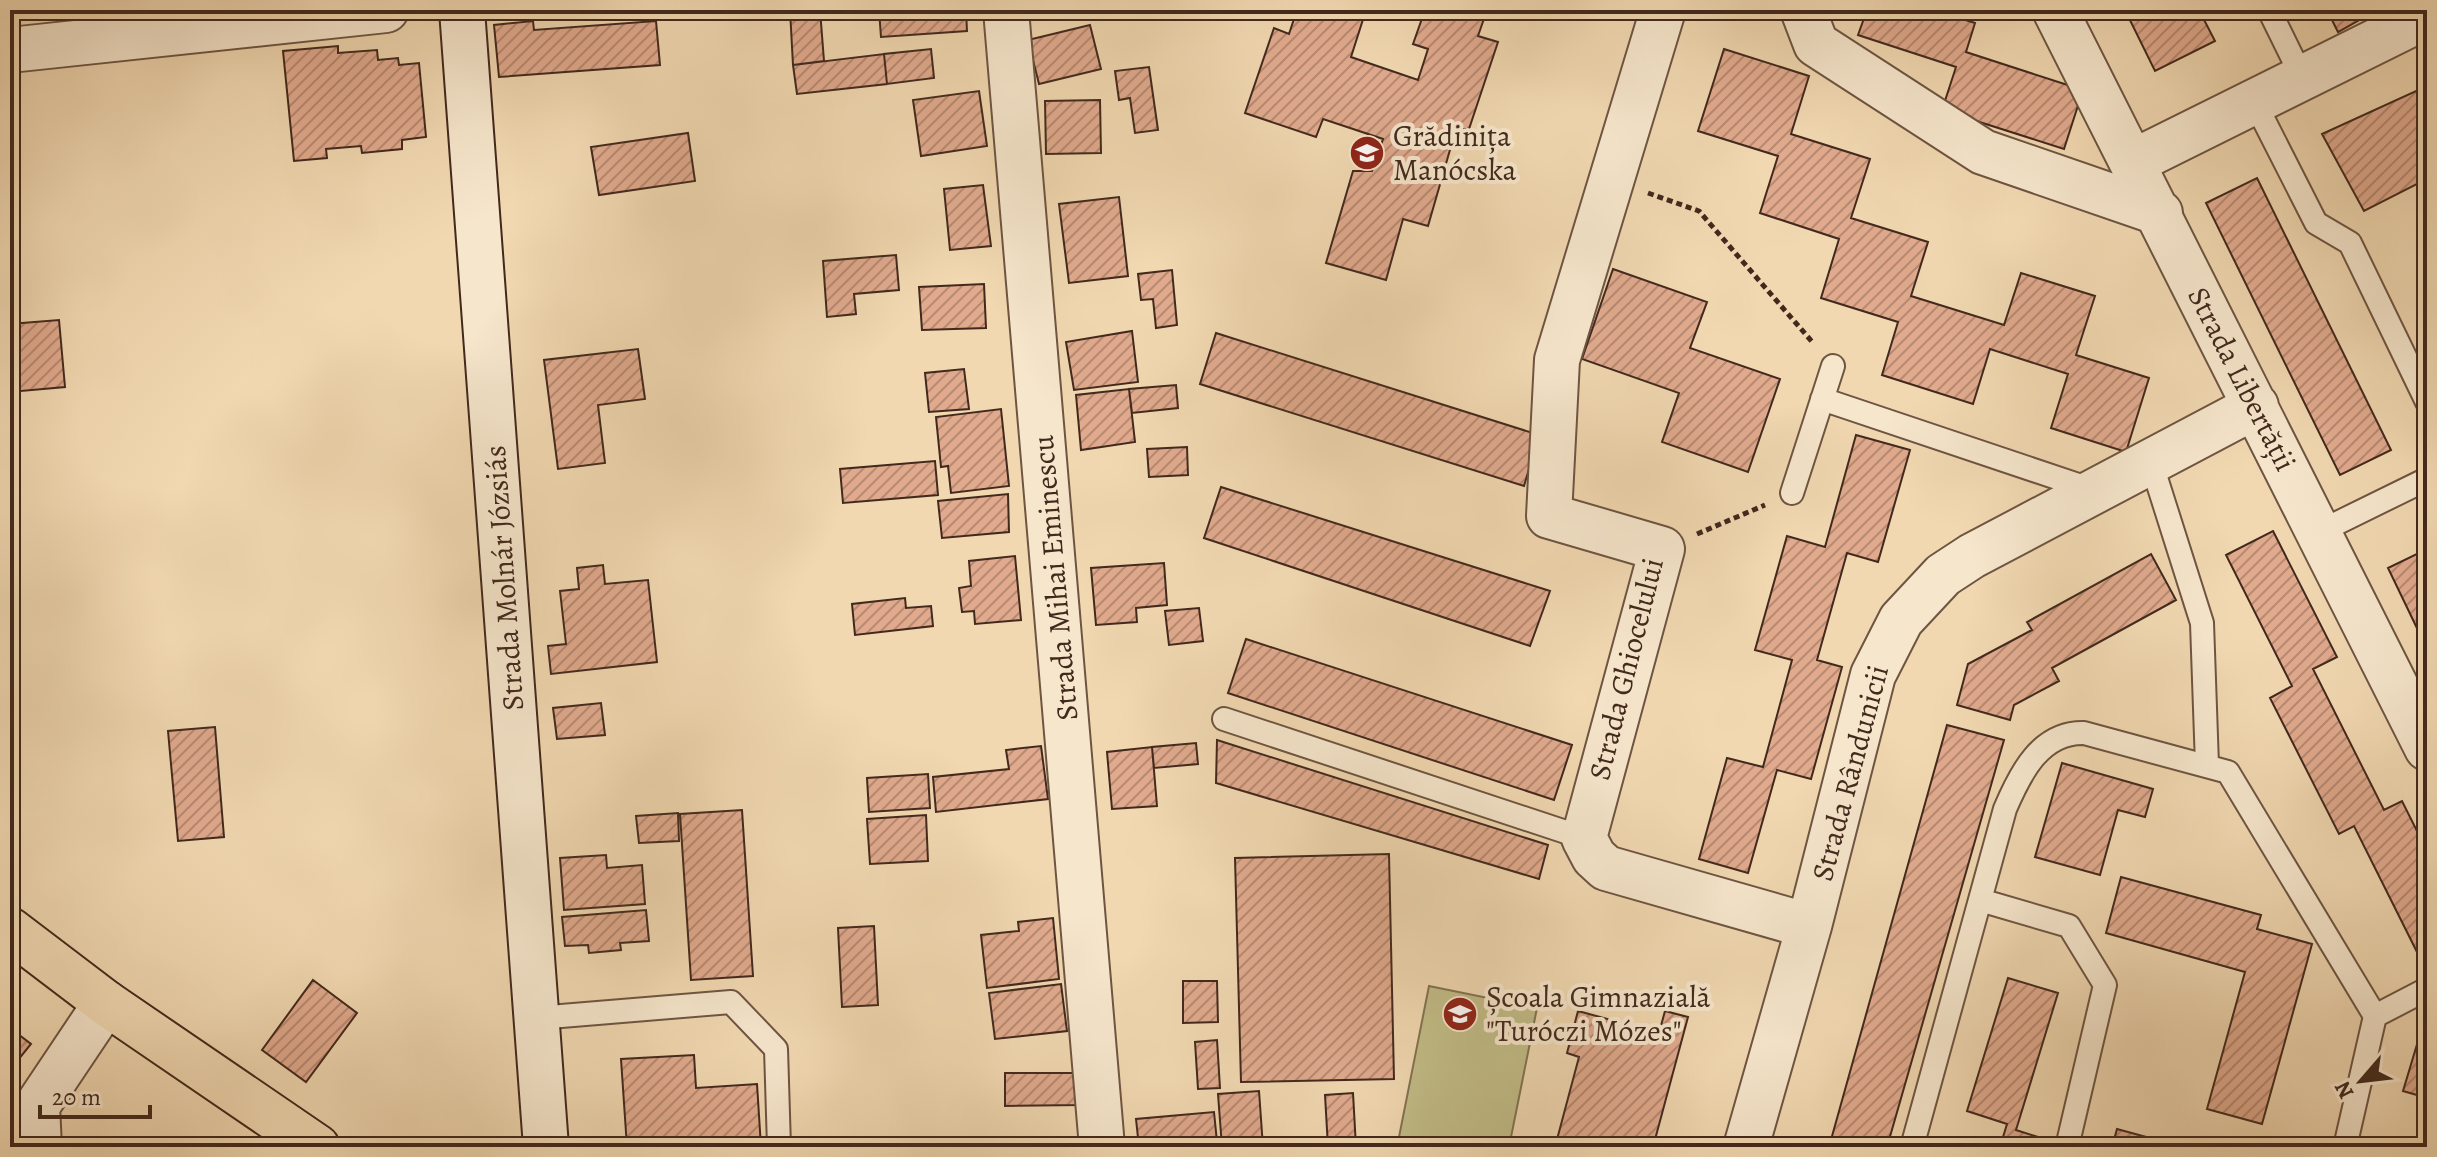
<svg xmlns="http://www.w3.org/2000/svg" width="2437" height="1157" viewBox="0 0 2437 1157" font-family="Alegreya,serif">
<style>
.pitch{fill:#c1bc87;stroke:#827252;stroke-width:2}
.building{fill:url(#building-hatch);stroke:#42291d;stroke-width:2}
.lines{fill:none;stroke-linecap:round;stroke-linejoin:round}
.lane-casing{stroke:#6e5542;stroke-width:26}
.street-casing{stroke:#6e5542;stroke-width:48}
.secondary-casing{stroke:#42291d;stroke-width:48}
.primary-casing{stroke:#42291d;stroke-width:48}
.path{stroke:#42291d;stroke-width:5;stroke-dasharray:6 4;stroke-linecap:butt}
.lane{stroke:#f6e6cc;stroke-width:22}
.street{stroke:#f6e6cc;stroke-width:44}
.secondary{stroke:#f6e6cc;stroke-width:44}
.primary{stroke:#f1d8b1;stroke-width:44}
.labels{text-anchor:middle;stroke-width:8;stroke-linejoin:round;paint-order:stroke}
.poi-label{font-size:30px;fill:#42291d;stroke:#f6e6cc;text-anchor:start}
.street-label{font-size:30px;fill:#42291d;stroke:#f6e6cc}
</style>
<defs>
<pattern id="building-hatch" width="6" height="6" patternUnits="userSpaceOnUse" patternTransform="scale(2)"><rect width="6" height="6" fill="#e1aa8d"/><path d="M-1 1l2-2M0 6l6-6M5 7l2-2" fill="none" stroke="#b88a73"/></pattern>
</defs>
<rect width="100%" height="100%" fill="#f1d8b1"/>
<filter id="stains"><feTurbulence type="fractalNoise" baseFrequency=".0025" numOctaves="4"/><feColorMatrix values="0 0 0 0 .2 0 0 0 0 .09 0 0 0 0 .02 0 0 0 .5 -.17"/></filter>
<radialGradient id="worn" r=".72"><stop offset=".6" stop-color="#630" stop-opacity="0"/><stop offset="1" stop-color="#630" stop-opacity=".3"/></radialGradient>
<path class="pitch" d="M1429,986L1537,1008L1509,1147H1397Z"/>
<path class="building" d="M790,10H820L824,61L793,65Z
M879,10H966L967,31L881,37Z
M1297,10H1366L1351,57L1418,80L1428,49L1413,44L1425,10H1487L1478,36L1498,42L1469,129H1456L1428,226L1403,219L1386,280L1326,263L1353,171H1372L1383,139L1323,119L1316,137L1245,113L1274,28L1289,34Z
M1867,10H1934L1975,23L1966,52L2083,90L2064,149L1942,110L1956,67L1858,35Z
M2125,10H2199L2215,41L2155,71Z
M2327,10H2377L2338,32Z
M533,21L534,30L656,21L660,65L499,77L494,25Z
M1090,25L1101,69L1039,84L1028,40Z
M338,46V53L377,50L378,60L398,58L399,65L419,63L426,137L402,140V149L362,153L361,146L326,149L327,158L294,161L283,51Z
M931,49L934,78L887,84L884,54Z
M1724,49L1809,76L1791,134L1870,159L1851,218L1928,242L1911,296L2004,325L2021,273L2095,296L2076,355L2149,378L2126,452L2051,428L2068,374L1990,349L1973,404L1882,375L1898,322L1821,298L1839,239L1760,213L1778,156L1698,131Z
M884,54L887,84L797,94L793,65Z
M1149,67L1158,130L1135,133L1130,98L1119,100L1115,71Z
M2427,86V179L2364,211L2322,134Z
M979,91L987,146L921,156L913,100Z
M1100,100L1101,153L1046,154L1045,101Z
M688,133L695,181L599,195L591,147Z
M2257,178L2391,450L2340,475L2206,203Z
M983,185L991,246L950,250L944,189Z
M1119,197L1128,276L1069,283L1059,204Z
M896,255L899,290L854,294L856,314L827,317L823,261Z
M1613,269L1707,302L1690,348L1780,379L1748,472L1662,442L1679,393L1582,359Z
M1172,270L1177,325L1156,328L1153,299L1141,300L1138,274Z
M984,284L986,328L922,330L919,287Z
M59,320L65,387L10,392V324Z
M1132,331L1138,382L1074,390L1066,342Z
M1216,333L1539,435L1524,486L1200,384Z
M638,349L645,399L598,405L605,463L558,469L544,360Z
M964,369L969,409L929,412L925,373Z
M1176,385L1178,408L1132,413L1129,389Z
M1129,389L1135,442L1081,450L1076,395Z
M1001,409L1009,486L951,493L948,466L941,467L936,417Z
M1856,435L1910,450L1878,562L1847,553L1817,660L1842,667L1811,779L1777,770L1748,873L1699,859L1727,758L1763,767L1792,660L1755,650L1787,536L1825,547Z
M1187,447L1188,475L1149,477L1147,449Z
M935,461L938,495L843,503L840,469Z
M1221,487L1550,591L1530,646L1204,538Z
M1008,494L1009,532L942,538L938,501Z
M2273,531L2337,657L2313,669L2384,810L2402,801L2427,851V949L2418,954L2354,826L2339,834L2270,698L2292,686L2226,555Z
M2427,549V649L2388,568Z
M2151,554L2176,600L2052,668L2059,681L2014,705L2010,720L1957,705L1968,664L2032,630L2027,622Z
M1015,556L1021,620L975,624L974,611L962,612L959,588L971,586L969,561Z
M1164,563L1167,605L1136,608L1137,622L1096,625L1091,568Z
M603,565L605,584L648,580L657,662L551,674L548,646L566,644L560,591L579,589L577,568Z
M905,598L906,608L931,606L933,626L855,635L852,604Z
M1199,608L1203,641L1169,645L1165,611Z
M1246,639L1572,745L1554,800L1228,693Z
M601,703L605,735L557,739L553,708Z
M1947,725L2004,740L1887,1147H1829Z
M215,727L224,837L178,841L168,731Z
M1217,740L1548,845L1539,879L1216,783Z
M1196,743L1198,764L1154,768L1152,747Z
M1041,746L1048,799L936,812L933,777L1009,769L1006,750Z
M1152,747L1157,806L1112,809L1107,752Z
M2062,763L2153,789L2145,817L2118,810L2100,875L2035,857Z
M928,774L930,808L869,812L867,778Z
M742,810L753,976L691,980L680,814Z
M678,813L679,841L639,843L636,816Z
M926,815L928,861L870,864L867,819Z
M1389,854L1394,1079L1241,1082L1235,858Z
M606,855L607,868L642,865L645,904L564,910L560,858Z
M2121,877L2261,915L2257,929L2312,944L2262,1124L2207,1109L2245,972L2106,933Z
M646,910L649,941L620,943L621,950L589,953L588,945L565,946L562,917Z
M1053,918L1059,979L987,988L981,935L1019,931L1018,922Z
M874,926L878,1005L842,1007L838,928Z
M2008,978L2058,993L2016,1130L2060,1144L2059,1147H2000L2007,1124L1967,1111Z
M313,980L357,1013L306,1082L262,1050Z
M1183,981H1217L1218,1022L1183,1023Z
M1061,984L1067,1031L995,1039L989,993Z
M1578,1011L1659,1033L1665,1011L1688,1017L1653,1147H1555L1579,1057L1567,1053Z
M2427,1011V1098L2403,1091Z
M10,1028L31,1044L10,1070Z
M1217,1040L1220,1088L1198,1089L1195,1042Z
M694,1055L696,1088L757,1084L761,1147H627L621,1059Z
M1005,1073H1081V1105L1005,1106Z
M1259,1091L1263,1147H1222L1218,1094Z
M1353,1093L1356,1147H1328L1325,1095Z
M1214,1112L1217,1142L1184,1147H1139L1136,1119Z
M2117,1129L2183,1147H2112Z"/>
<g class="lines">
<g class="lane-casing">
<path id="lane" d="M2269,10L2302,77
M2254,101L2316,223L2350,243L2427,402
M1822,399L2093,490
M2151,462L2202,623L2207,765
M1792,493L1833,366
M2319,532L2427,479
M1224,719L1584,838
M1980,900L2069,926L2105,985L2067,1147
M537,1018L731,1002L776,1049L779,1147
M1912,1147L2005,809C2020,774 2040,732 2084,733L2228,772L2375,1016
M2345,1147L2375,1016L2427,989"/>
</g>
<g class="street-casing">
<path id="street" d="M1006,10L1102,1147
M1663,10L1557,360L1549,516L1662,549L1584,838L1594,857L1606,868L1809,926
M1803,10L1816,44L1983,152L2160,213
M2055,10L2427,748
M10,50L386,10
M2133,162L2427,16
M39,1147L37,1106L106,1003
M1746,1147L1809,926L1873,675L1901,620L1943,575L1972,556L2256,406"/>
</g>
<g class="secondary-casing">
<path id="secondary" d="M462,10L546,1147"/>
</g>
<g class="primary-casing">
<path id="primary" d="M10,930L106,1003L317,1147"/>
</g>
<path class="path" d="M1648,193L1699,211L1814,344
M1697,534L1765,505"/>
<use href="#lane" class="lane"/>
<use href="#street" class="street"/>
<use href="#secondary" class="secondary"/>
<use href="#primary" class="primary"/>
</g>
<defs>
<g id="school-disc" transform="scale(1.8)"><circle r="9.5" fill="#8f2418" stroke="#f6e6cc"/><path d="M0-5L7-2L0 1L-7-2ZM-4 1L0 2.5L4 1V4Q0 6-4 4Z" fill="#fff"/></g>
</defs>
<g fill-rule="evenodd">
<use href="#school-disc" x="1367" y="153"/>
<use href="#school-disc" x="1460" y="1014"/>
</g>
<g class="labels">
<g class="poi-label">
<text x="1393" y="146">Grădinița<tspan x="1393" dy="34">Manócska</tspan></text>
<text x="1486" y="1007">Școala Gimnazială<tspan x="1486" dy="34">"Turóczi Mózes"</tspan></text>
</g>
<g class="street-label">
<text transform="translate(2242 379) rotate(63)" y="10">Strada Libertății</text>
<text transform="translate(504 578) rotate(-94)" y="10">Strada Molnár Józsiás</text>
<text transform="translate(1055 578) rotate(-95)" y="10">Strada Mihai Eminescu</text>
<text transform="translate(1626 669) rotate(-76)" y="10">Strada Ghiocelului</text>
<text transform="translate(1850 773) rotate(-75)" y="10">Strada Rândunicii</text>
</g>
</g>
<rect width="2437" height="1157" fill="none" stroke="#f1d8b1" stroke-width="40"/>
<rect x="12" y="12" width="2413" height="1133" fill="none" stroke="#42291d" stroke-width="4"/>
<rect x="20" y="20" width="2397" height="1117" fill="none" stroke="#42291d" stroke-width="2"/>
<g transform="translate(2361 1081) rotate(242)" stroke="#f6e6cc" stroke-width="6" paint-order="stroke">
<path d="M0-6L14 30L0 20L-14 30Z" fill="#42291d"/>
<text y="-12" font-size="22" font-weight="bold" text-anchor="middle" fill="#42291d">N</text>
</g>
<path d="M40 1105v12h110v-12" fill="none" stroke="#42291d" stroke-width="4"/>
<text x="52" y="1105" font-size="24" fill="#42291d" stroke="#f6e6cc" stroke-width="6" paint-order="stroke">20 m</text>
<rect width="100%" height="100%" filter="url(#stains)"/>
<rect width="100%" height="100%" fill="url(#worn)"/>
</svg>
